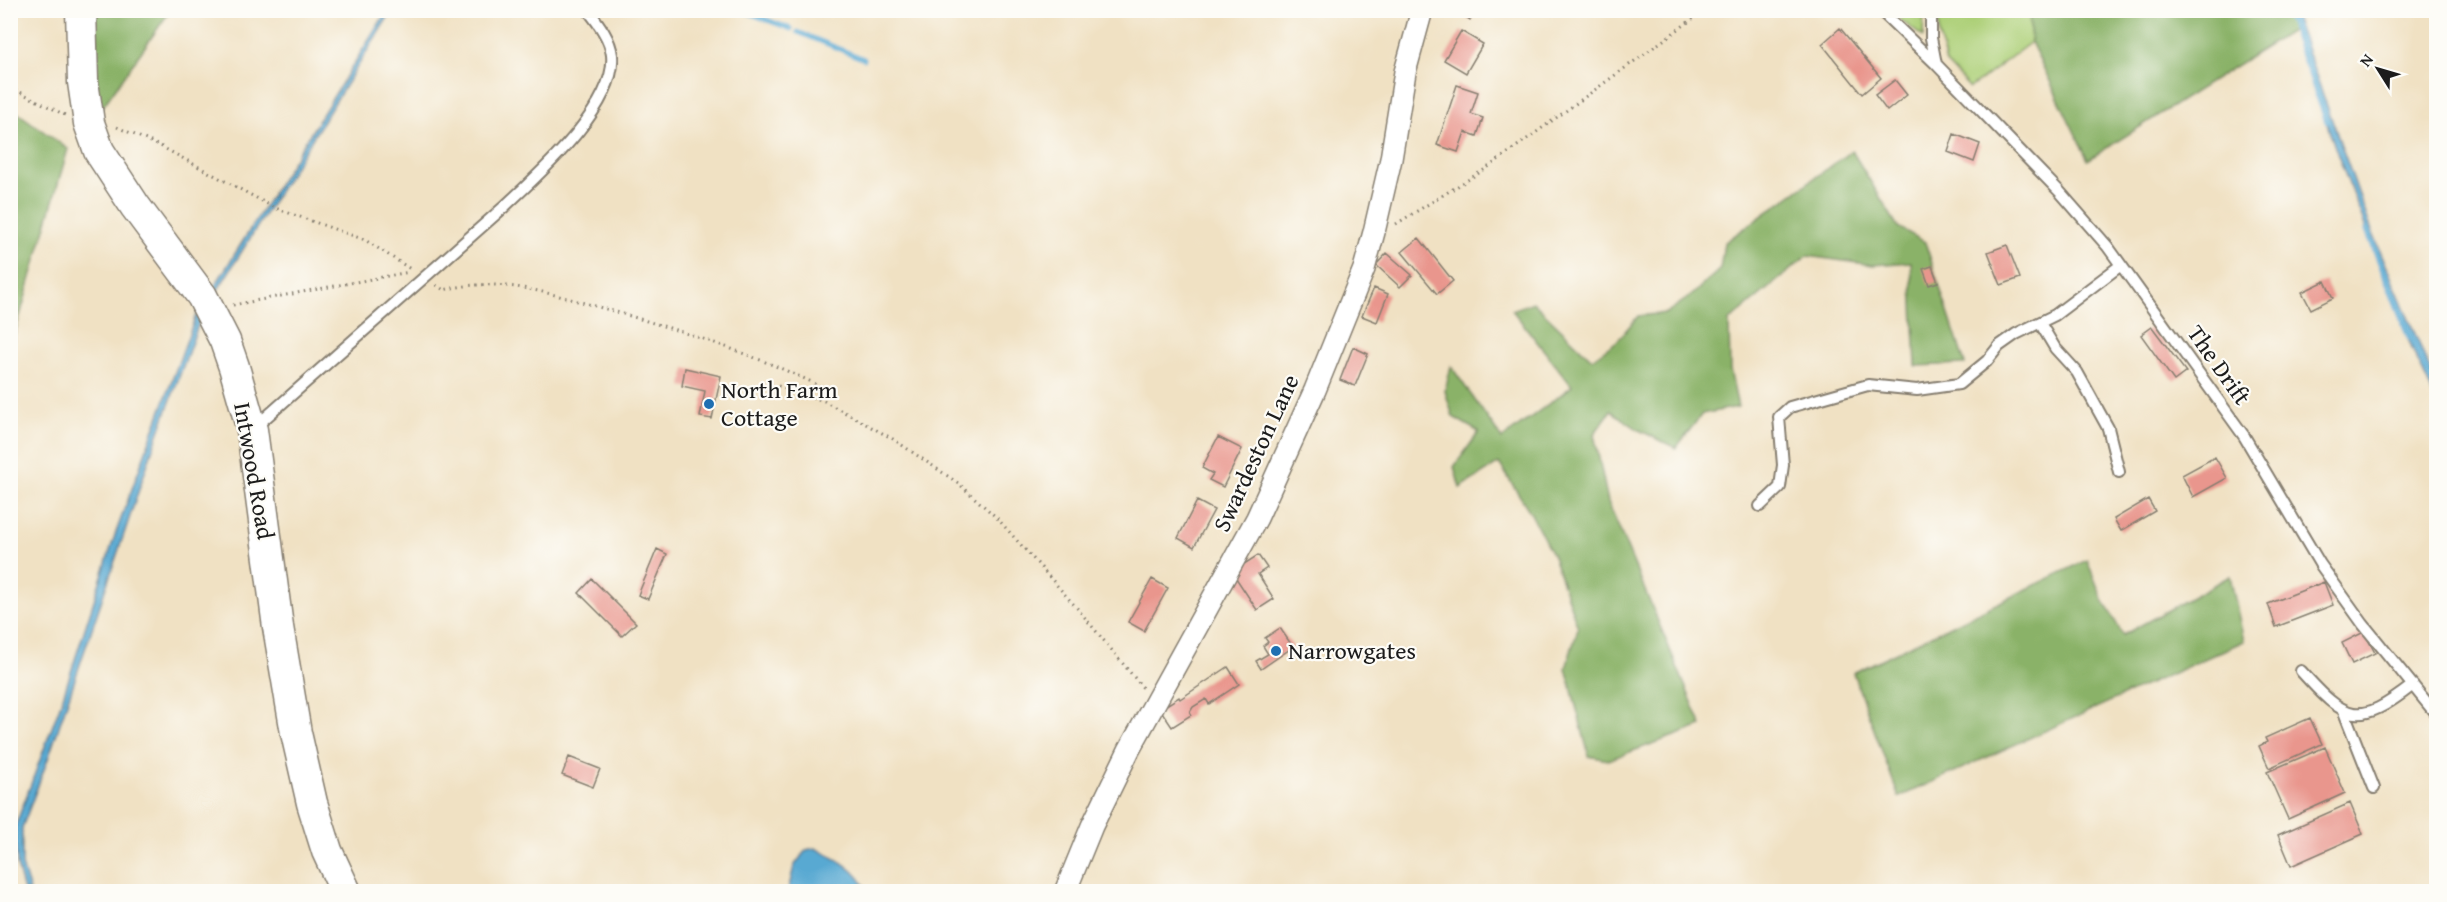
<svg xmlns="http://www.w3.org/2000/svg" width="2447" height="902" viewBox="0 0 2447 902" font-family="'Gentium Book Plus',serif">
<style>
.green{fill:#add078;stroke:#64764a;stroke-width:1.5}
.forest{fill:#8ab268;stroke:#536742;stroke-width:1.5}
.water{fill:#58a9d2;stroke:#3a6277;stroke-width:1.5}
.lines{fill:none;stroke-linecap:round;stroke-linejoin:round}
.stream{stroke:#58a9d2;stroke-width:5}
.building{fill:#e9968d}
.lane-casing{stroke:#867e70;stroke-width:14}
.street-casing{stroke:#867e70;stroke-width:24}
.secondary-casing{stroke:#867e70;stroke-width:33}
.path{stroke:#867e70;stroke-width:3;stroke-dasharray:1.5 4.5;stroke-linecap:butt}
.lane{stroke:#fff;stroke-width:10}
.street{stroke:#fff;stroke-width:21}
.secondary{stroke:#fff;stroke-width:30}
.poi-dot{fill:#1f6fb2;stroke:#fdfcf7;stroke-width:2}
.labels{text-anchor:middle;stroke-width:4.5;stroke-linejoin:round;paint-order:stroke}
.street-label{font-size:24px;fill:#1c1c1c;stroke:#fdfcf7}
.poi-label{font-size:24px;fill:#1c1c1c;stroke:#fdfcf7;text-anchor:start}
</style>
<rect width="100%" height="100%" fill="#fdfcf7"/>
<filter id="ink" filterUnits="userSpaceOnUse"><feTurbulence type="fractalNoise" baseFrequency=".0167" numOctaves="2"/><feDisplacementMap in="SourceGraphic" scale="12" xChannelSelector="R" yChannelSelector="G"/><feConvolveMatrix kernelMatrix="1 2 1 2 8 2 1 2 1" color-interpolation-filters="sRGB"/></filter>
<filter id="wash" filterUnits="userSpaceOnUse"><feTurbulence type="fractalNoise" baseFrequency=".008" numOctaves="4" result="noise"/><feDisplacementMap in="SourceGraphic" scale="24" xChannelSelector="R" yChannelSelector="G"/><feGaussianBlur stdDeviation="1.35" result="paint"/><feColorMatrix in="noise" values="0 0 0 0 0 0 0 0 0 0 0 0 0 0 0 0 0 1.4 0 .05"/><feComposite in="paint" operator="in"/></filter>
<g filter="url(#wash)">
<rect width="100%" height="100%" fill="#f0e1c3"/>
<path class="green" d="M1889,11H1924L1923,37Z
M1938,11H2029L2031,42L1970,88L1946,63L1939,35Z"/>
<path class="forest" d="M93,11H170L97,115Z
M2029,11H2292L2296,28L2088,160L2031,42Z
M11,108L68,149L11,347Z
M1852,151L1898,227L1925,242L1965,364L1916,366L1911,262L1873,265L1807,256L1729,321L1730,370L1738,407L1702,414L1676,448L1639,430L1611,411L1594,434L1608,502L1702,726L1608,760L1589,756L1566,668L1578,628L1553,556L1530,512L1499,463L1460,488L1454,467L1479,432L1453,417L1445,391L1451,366L1502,439L1572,386L1512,310L1533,302L1592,359L1617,341L1638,316L1666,313L1692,295L1720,269L1724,243Z
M2087,560L2102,598L2123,635L2230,576L2244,641L1899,797L1853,673Z"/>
<path class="water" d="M387,11H392L214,296L211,292Z
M2288,11H2293L2372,231L2436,384V401L2412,349L2337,153Z
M196,315L200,320L152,451L48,759L22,828V865L30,891H24L17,866L15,827L61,703L115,535Z
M815,848C837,859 857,868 867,891H788L794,866L806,850Z"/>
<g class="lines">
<path class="stream" d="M741,10L791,29
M2286,10L2327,122
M798,32L864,59
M2367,230L2409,338"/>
</g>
<g id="blocks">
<path class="building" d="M1456,10H1477L1470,20Z
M1840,28L1881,78L1862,94L1822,44Z
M1461,31L1483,44L1466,73L1444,60Z
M1895,80L1907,95L1887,111L1875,95Z
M1457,85L1478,92L1471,114L1483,118L1477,136L1465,132L1458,152L1437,145Z
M1954,134L1980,144L1974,162L1948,152Z
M1419,238L1453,281L1437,294L1402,252Z
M2007,245L2020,278L2001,285L1988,252Z
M1387,253L1412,275L1400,287L1376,265Z
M1932,266L1938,282L1929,285L1923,269Z
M2325,281L2333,298L2311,309L2302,292Z
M1374,288L1388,294L1377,322L1362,316Z
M2152,327L2186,372L2174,381L2141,335Z
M1353,347L1368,354L1355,386L1340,380Z
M685,368L721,376L712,419L700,417L705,391L682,386Z
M1218,437L1242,449L1223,487L1209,480L1213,474L1202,468Z
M2215,457L2227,478L2193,497L2182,475Z
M2148,499L2155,511L2121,531L2114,519Z
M1197,501L1214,510L1194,547L1178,538Z
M657,549L667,554L648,599L638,595Z
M1258,555L1267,568L1258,574L1274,599L1257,610L1232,572Z
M592,579L636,623L622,636L579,593Z
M1152,579L1168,588L1144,631L1128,622Z
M2324,582L2333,605L2276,627L2268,604Z
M1280,628L1293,647L1261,669L1256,661L1268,654L1263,646L1268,642L1265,638Z
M2364,632L2375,653L2352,664L2342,643Z
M1228,667L1239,684L1209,704L1206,699L1193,707L1190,712L1191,715L1172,727L1160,709L1179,697L1180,699Z
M2310,718L2322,744L2269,768L2259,746L2267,742L2265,738Z
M2325,747L2345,793L2288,819L2267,772Z
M569,757L600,769L593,787L562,775Z
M2350,803L2363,834L2291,866L2278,835Z"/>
</g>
</g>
<g filter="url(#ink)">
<use href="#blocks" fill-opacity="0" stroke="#867e70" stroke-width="1.5"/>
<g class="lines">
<g class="lane-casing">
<path id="lane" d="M1880,10L1936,64L1931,38V10
M1936,64L2060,192L2108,247L2244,436L2320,564L2363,624L2436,714
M2040,323L2055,348L2077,372L2108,428L2119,472
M254,428L504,207C538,175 617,106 612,55C610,38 598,23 588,10
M1760,506L1780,487L1783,465L1779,417L1790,407L1868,385L1917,390L1959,384L1987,361L1999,346L2016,334L2055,315L2121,265
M2301,671C2346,721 2358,728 2413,685
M2344,712L2374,788"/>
</g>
<g class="street-casing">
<path id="street" d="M1065,892L1092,826L1129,750L1257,518L1315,390L1364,269L1374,232L1391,159L1405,72L1422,10"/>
</g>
<g class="secondary-casing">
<path id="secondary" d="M81,10L83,82L89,123L99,151L135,206L202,296L225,341L234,367L252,430L278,627L296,733L312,803L327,851L346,892"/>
</g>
<path class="path" d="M10,87L65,115
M117,127L162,147L275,208L365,240L412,270
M1396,224L1487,168L1705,10
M436,285L444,290C501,275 558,296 613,311C685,332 754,354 822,387L824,401
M233,305L409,272
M778,386L824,401L893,439L958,483L997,518L1077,608L1143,688
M818,399L821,394"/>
<use href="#lane" class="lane"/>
<use href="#street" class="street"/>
<use href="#secondary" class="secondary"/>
</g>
</g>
<g class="poi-dot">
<circle cx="709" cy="404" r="6"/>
<circle cx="1276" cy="651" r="6"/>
</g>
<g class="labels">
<g class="street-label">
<text transform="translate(2219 365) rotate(55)" y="8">The Drift</text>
<text transform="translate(1256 453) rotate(-65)" y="8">Swardeston Lane</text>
<text transform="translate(254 471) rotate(80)" y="8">Intwood Road</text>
</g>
<g class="poi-label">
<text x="721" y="398">North Farm<tspan x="721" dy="28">Cottage</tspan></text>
<text x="1288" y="659">Narrowgates</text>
</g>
</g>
<rect width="2447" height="902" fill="none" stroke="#fdfcf7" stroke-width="36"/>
<g transform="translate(2378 69) rotate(307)" stroke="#fdfcf7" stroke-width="4.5" paint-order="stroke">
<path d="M0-4.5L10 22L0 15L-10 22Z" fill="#1c1c1c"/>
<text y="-9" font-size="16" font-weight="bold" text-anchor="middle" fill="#1c1c1c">N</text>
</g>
</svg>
